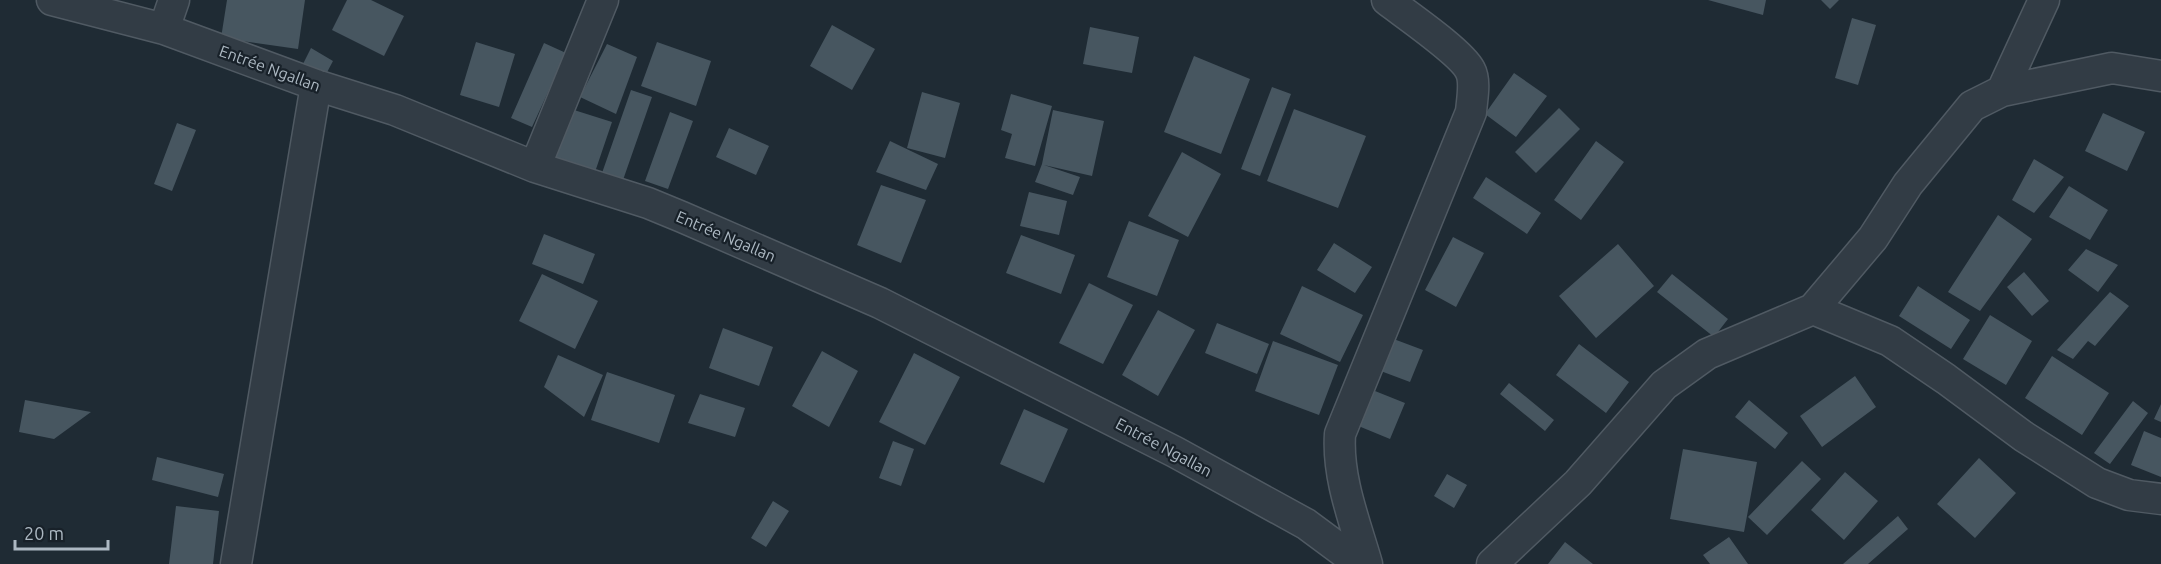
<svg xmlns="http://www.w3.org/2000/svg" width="2161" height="564" viewBox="0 0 2161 564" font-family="Ubuntu,sans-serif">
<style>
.building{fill:#475660}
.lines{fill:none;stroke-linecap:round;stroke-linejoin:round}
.minor-casing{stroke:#505a63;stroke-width:33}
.minor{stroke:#323c45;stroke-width:30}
.labels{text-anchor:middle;stroke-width:4.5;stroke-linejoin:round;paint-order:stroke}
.street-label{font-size:16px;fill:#acb8c2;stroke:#182129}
</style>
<rect width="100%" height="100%" fill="#1f2b34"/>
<path class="building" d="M227,0H305L298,49L221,38Z
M347,0H371L404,16L384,56L332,30Z
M1708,0H1766L1763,15Z
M1821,0H1839L1830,9Z
M1852,18L1876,25L1858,85L1835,78Z
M832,25L875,49L852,90L810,66Z
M1090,27L1139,37L1132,73L1083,64Z
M476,42L515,54L499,107L460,95Z
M657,42L711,61L696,106L641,86Z
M544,43L566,53L532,127L511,118Z
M607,44L637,57L616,114L580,97Z
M311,48L333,61L324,78L302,66Z
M1194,56L1250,79L1221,154L1164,132Z
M1514,73L1547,96L1516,137L1485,114Z
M1272,87L1291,94L1260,176L1241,169Z
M631,90L652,97L623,180L602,173Z
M922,92L960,103L945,158L907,148Z
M1011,94L1052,106L1035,166L1005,158L1012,134L1001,130Z
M1559,108L1580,129L1536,173L1515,152Z
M1294,109L1366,136L1338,208L1267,181Z
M574,110L612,122L595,172L551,162Z
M1053,110L1104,121L1092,176L1044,165L1080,177L1073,195L1035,182L1042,164Z
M670,112L693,121L668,189L645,181Z
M2103,113L2145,132L2127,171L2085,151Z
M177,123L196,130L172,191L154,184Z
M729,128L769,146L756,175L716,157Z
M890,141L938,164L926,190L876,172Z
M1596,141L1624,162L1581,220L1554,200Z
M1182,152L1221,174L1188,237L1148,216Z
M2034,159L2064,177L2034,213L2012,200Z
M1486,177L1541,213L1527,234L1473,198Z
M881,185L926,200L901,263L857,245Z
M2069,186L2108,210L2090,240L2049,217Z
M1029,192L1067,201L1059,235L1020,226Z
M1998,215L2032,239L1980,311L1948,292Z
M1129,221L1179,240L1157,296L1107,277Z
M544,234L595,254L583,284L532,264Z
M1021,235L1075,255L1061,294L1006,273Z
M1453,237L1484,253L1456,307L1425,290Z
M1334,243L1372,267L1355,293L1317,270Z
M1618,244L1654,286L1596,338L1559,296Z
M2086,249L2118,265L2098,292L2068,270Z
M2024,272L2049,301L2032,316L2007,287Z
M542,274L598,301L575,349L519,321Z
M1672,274L1728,319L1714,337L1657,292Z
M1089,283L1133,305L1103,364L1059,343Z
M1302,286L1363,315L1340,362L1280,334Z
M1918,286L1970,320L1951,349L1899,316Z
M2110,292L2129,306L2095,346L2088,341L2073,359L2057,350Z
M1158,310L1195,330L1158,396L1122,375Z
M1990,315L2032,341L2006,385L1963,359Z
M1217,323L1269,344L1257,374L1205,353Z
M723,328L773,347L759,386L709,368Z
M1391,338L1423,350L1410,382L1378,370Z
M1273,341L1338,365L1319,415L1255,391Z
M1579,344L1629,382L1606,413L1556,375Z
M822,351L858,371L829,427L792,406Z
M914,353L960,377L925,445L879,422Z
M558,355L603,375L584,417L544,387Z
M2052,356L2109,393L2082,435L2025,398Z
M607,372L675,395L659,443L591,420Z
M1855,376L1876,407L1822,447L1800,416Z
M1509,383L1554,420L1545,431L1500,394Z
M1370,389L1405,403L1390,439L1356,425Z
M700,394L745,408L735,437L688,423Z
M25,400L91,412L54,439L19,432Z
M1749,400L1788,433L1775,449L1735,417Z
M2133,401L2148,413L2110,464L2094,453Z
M2161,404V422L2154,419Z
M1024,409L1068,429L1044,483L1000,464Z
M2144,431L2161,438V477L2131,465Z
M893,441L914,449L901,486L879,478Z
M1683,449L1757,462L1744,532L1670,519Z
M157,457L224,474L218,497L152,480Z
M1979,458L2016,493L1975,538L1937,504Z
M1802,461L1821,479L1767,535L1748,517Z
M1845,472L1878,501L1844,540L1811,510Z
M1447,474L1467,485L1454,508L1434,496Z
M773,501L789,511L766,547L751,538Z
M176,506L219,511L213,564H169Z
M1898,516L1908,529L1868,564H1843Z
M1729,537L1748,564H1710L1703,555Z
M1565,542L1593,564H1548Z"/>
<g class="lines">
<g class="minor-casing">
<path id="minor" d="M52,0L164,29L316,85L395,110L535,167L648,203L682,217L880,303L1175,452L1306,524L1360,564
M164,29L174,0
M2002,91L2044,0
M535,167L603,0
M1813,309L1873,238L1908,184L1972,106L2002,91L2112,68L2161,76
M236,564L316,85
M1367,564C1355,522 1337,478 1340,434L1471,112C1472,99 1476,81 1470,70C1461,52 1405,14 1387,0
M1492,564L1578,483L1664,385L1707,354L1813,309L1890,341L1946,379L2023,436L2097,483L2129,495L2161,499"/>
</g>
<use href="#minor" class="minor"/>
</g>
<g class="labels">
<g class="street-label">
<text transform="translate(270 68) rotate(20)" y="6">Entrée Ngallan</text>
<text transform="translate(726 236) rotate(23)" y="6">Entrée Ngallan</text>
<text transform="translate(1164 447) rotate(28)" y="6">Entrée Ngallan</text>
</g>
</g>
<path d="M15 540v9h93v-9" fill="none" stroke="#acb8c2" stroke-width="3"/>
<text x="24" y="540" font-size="18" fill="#acb8c2" stroke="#182129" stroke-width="4.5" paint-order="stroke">20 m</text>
</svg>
